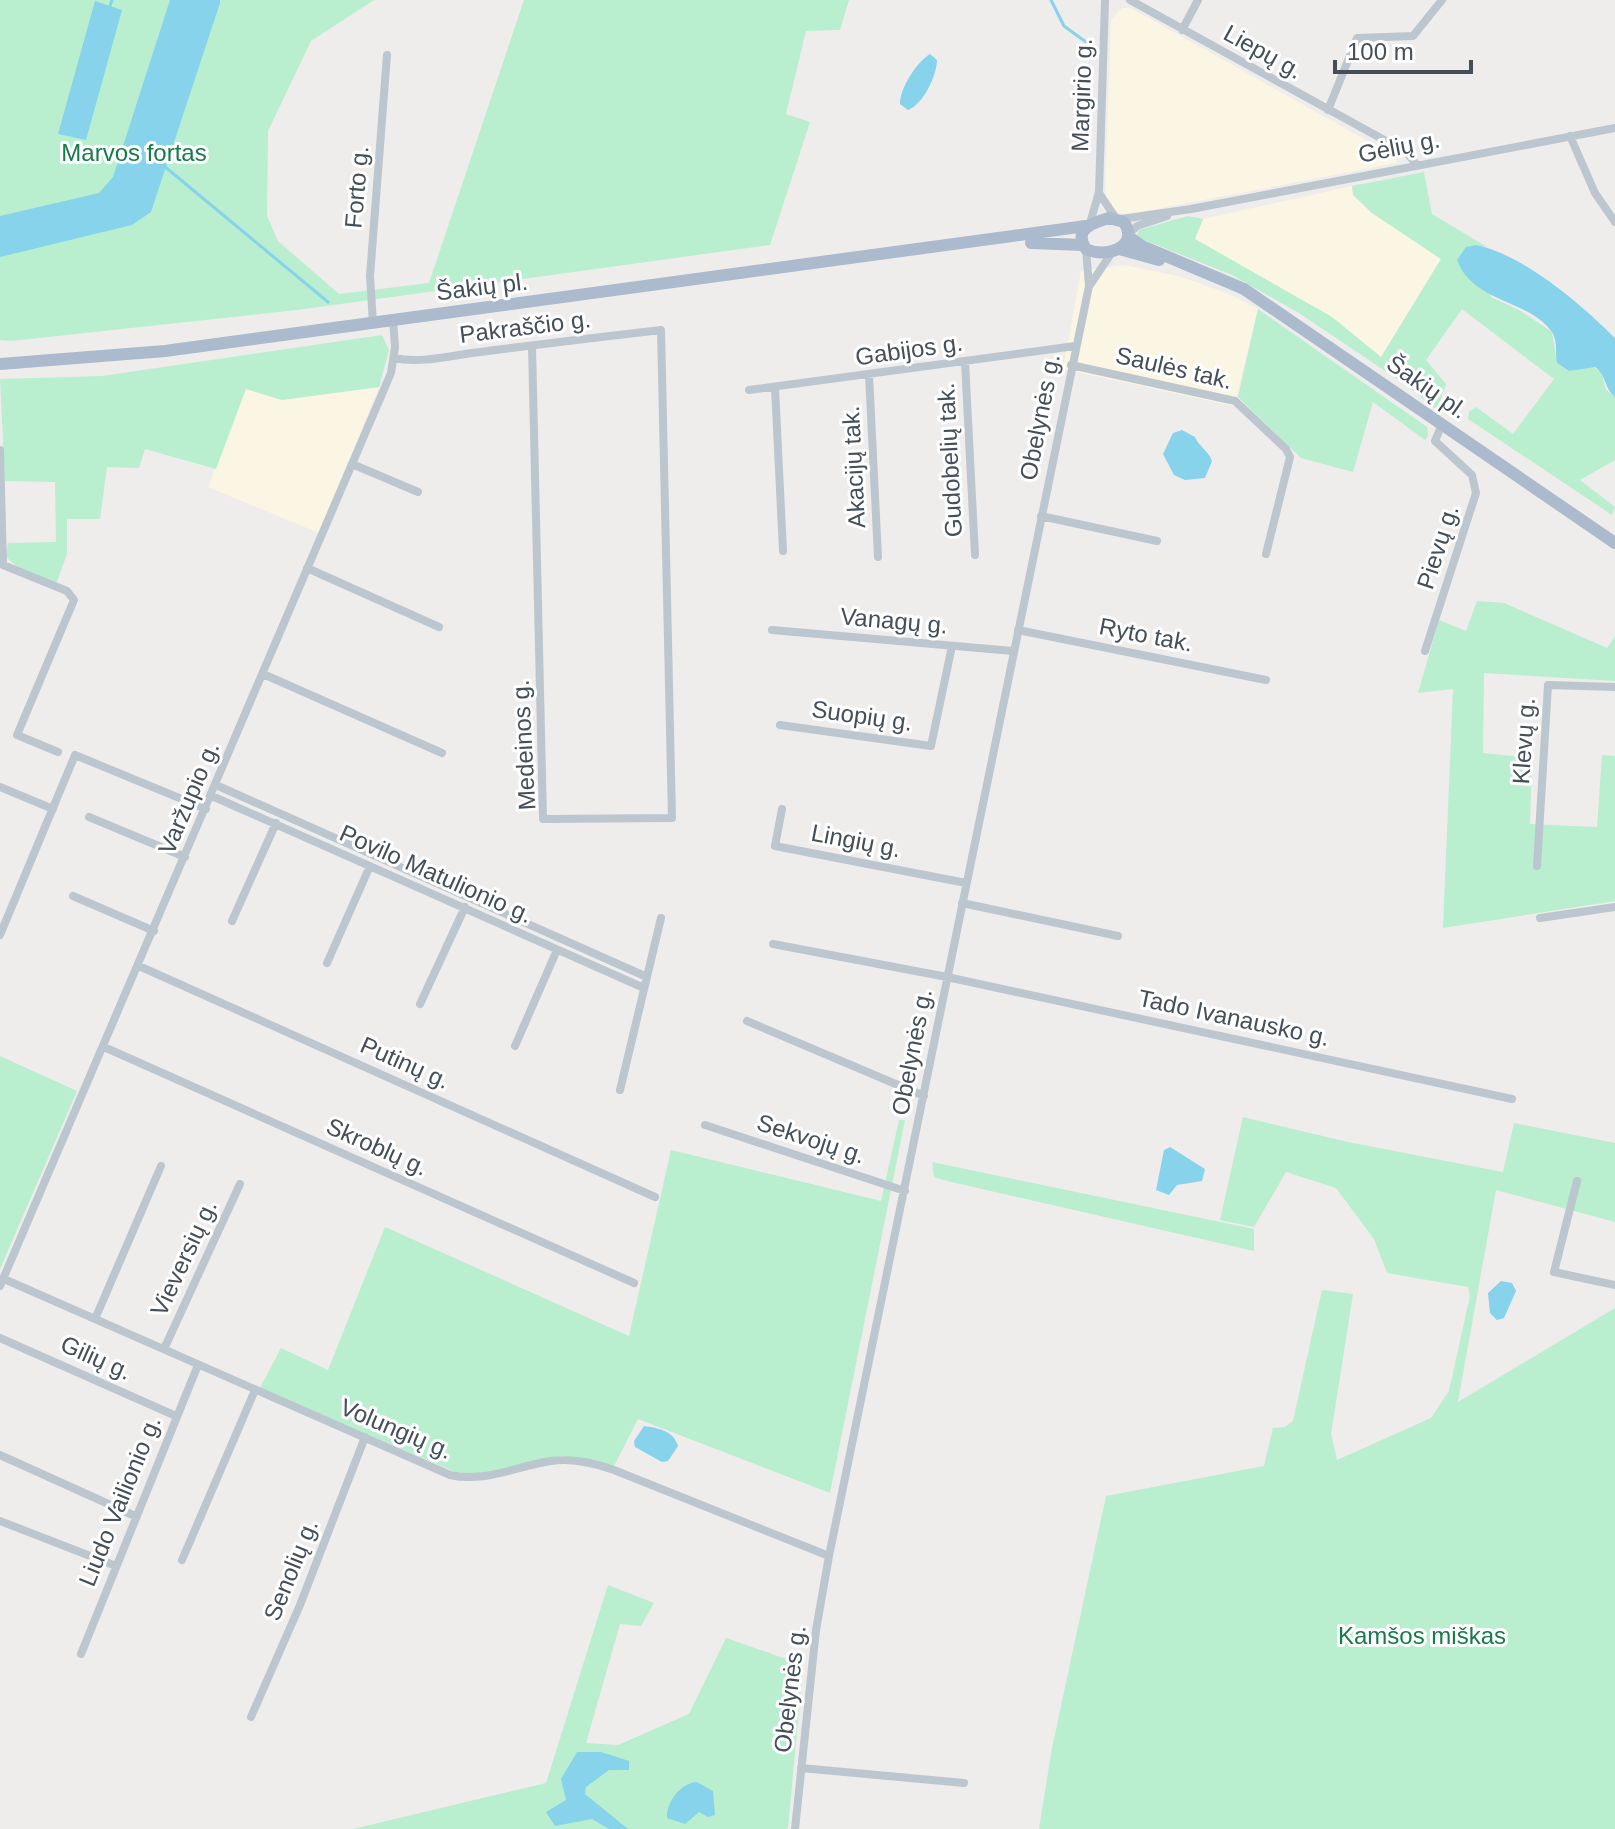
<svg xmlns="http://www.w3.org/2000/svg" width="1615" height="1829" viewBox="0 0 1615 1829" font-family="Arial,sans-serif">
<style>
.commercial{fill:#fbf5e3}
.green{fill:#b9eecf}
.water{fill:#86d3eb}
.lines{fill:none;stroke-linecap:round;stroke-linejoin:round}
.stream{stroke:#86d3eb;stroke-width:3}
.street{stroke:#bcc6cf;stroke-width:8}
.primary{stroke:#abbacc;stroke-width:12}
.labels{text-anchor:middle;stroke-width:6;stroke-linejoin:round;paint-order:stroke}
.street-label{font-size:24px;fill:#444f59;stroke:#fff}
.park-label{font-size:24px;fill:#167a4b;stroke:#fff}
</style>
<rect width="100%" height="100%" fill="#efecec"/>
<path class="commercial" d="M1122,8H1131L1396,157L1397,163L1125,215L1113,210L1105,196L1111,20Z
M1352,186L1353,195L1372,213L1441,259L1381,357L1332,317L1194,239L1203,219Z
M1125,265L1182,277L1229,294L1258,309L1234,406L1063,369L1081,271Z
M379,387L319,533L208,487L246,389L282,400Z"/>
<path class="green" d="M0,0H374L311,41L268,131L267,216L278,241L339,294L429,283L524,0H849L840,30L806,31L786,114L810,122L770,245L297,310L11,341L0,340Z
M1424,172L1432,214L1487,247L1477,245L1491,297L1519,310L1552,332L1557,363L1569,371L1588,365L1601,371L1606,390L1615,397V460L1580,480L1615,507L1612,515L1468,419L1469,412L1476,407L1513,434L1554,379L1462,309L1426,360L1446,384L1437,410L1403,383L1299,313L1232,275L1137,237L1139,230L1188,216L1203,219L1195,239L1332,317L1381,357L1441,259L1372,213L1353,195L1352,186Z
M1258,309L1427,427L1428,436L1425,440L1373,402L1353,472L1301,458L1238,397Z
M382,335L389,350L379,387L282,400L246,389L216,469L145,449L139,468L107,467L100,519H67V554L56,584L21,570L5,556L8,543L56,542L55,482L5,481L0,379L102,376Z
M1477,601L1504,603L1607,648L1615,636V681L1484,673L1483,753L1532,758L1530,824L1597,827L1602,755L1615,756V901L1443,928L1453,689L1418,693L1439,620L1466,631Z
M0,1056L77,1091L0,1269Z
M1243,1117L1348,1142L1503,1172L1514,1123L1615,1143V1222L1496,1190L1458,1402L1615,1308V1829H1039L1052,1748L1106,1496L1264,1466L1273,1428L1285,1427L1293,1421L1322,1290L1353,1294L1331,1434L1337,1460L1431,1418L1449,1391L1470,1296L1468,1287L1387,1273L1374,1239L1336,1188L1286,1172L1254,1227L1220,1220Z
M899,1120H905L830,1493L638,1419L614,1466L561,1456L476,1474L455,1472L260,1388L281,1348L328,1370L385,1227L629,1336L671,1150L881,1201Z
M932,1162L1254,1229V1251L947,1181L934,1177Z
M608,1585L654,1603L641,1626L620,1624L586,1743L618,1745L689,1714L726,1638L803,1665L788,1829H353L546,1783Z"/>
<path class="water" d="M170,0H220V3L151,212L132,225L0,257V216L99,193L113,177Z
M95,1L122,10L86,140L58,134Z
M930,54L937,60C937,75 923,105 908,110L900,104C900,88 916,63 930,54Z
M1477,245C1525,256 1581,304 1615,338V397C1604,388 1606,374 1595,367L1569,371L1557,363C1555,354 1558,341 1552,332C1528,299 1473,303 1457,260L1466,247Z
M1182,430L1195,437C1199,447 1209,451 1212,461L1205,478L1185,480L1174,475L1163,454L1173,433Z
M1170,1147L1205,1169L1202,1181L1177,1185L1169,1195L1156,1190L1164,1150Z
M1501,1281L1512,1283L1516,1291L1504,1318L1497,1320L1490,1313L1488,1293Z
M644,1426C658,1428 674,1431 678,1446L668,1461L662,1462L635,1447L634,1441Z
M577,1752H601L629,1761V1770H609L586,1787L585,1794L628,1829H609L592,1819L555,1826L546,1812L566,1800L561,1779Z
M697,1782L713,1791L715,1815L708,1817L699,1812L685,1824L667,1818C666,1802 681,1783 697,1782Z"/>
<g class="lines">
<path class="stream" d="M1051,0L1064,26L1086,42
M110,6L112,0
M164,166L328,302"/>
<path class="street" d="M1130,0L1406,152L1417,165
M1182,30L1198,0
M1328,110L1357,38L1413,36L1442,0
M1570,136L1595,193L1615,222
M1099,193L1115,217
M1121,219L1191,209L1615,128
M1090,223L1099,192L1105,0
M1129,234L1137,226L1167,216
M1090,285L1113,251
M373,323L370,276L387,55
M394,358C422,364 452,355 480,352C541,344 601,337 661,330L672,818L543,819L532,346
M965,362L975,555
M1071,365L1235,401L1286,449L1290,457L1266,554
M869,375L878,557
M775,388L783,551
M749,390L1075,346
M0,450L3,565L67,591L74,600L17,735L58,752
M352,464L418,492
M1041,516L1157,541
M307,568L439,627
M772,630L1013,651
M1018,630L1266,680
M1425,651L1476,493L1472,475L1435,441L1442,424
M263,674L442,753
M780,725L931,746L952,646
M216,785L647,977
M0,787L53,809
M212,796L644,988
M782,809L775,846L966,883
M89,817L185,857
M1537,866L1548,685L1615,687
M73,896L154,931
M962,903L1118,936
M1540,918L1615,907
M232,921L276,823
M0,935L75,755L206,809
M773,944L947,977L1512,1099
M327,963L370,866
M139,966L655,1197
M420,1004L465,907
M747,1021L924,1096
M515,1046L557,950
M104,1047L634,1283
M620,1090L661,918
M705,1125L905,1191
M1577,1181L1554,1272L1615,1285
M4,1279L450,1475C485,1483 517,1466 551,1461C573,1458 593,1463 614,1470L829,1556
M0,1286L391,373L395,347L393,320
M95,1319L161,1166
M0,1338L176,1416
M164,1349L240,1184
M0,1455L135,1516
M0,1521L116,1566
M182,1560L255,1390
M81,1654L198,1365
M251,1717L300,1605L365,1437
M801,1768L964,1783
M795,1829L816,1630L829,1556L1089,286L1086,249"/>
<path class="primary" d="M1109,218L1124,222C1140,247 1106,259 1086,249C1073,229 1092,223 1109,218Z
M1129,237L1142,246L1244,289L1615,543
M1031,243L1083,245
M1119,249L1159,260
M0,364L165,351L1086,226"/>
</g>
<g class="labels">
<g class="street-label">
<text transform="translate(1263 52) rotate(29)" y="8">Liepų g.</text>
<text transform="translate(1082 95) rotate(-88)" y="8">Margirio g.</text>
<text transform="translate(1399 147) rotate(-11)" y="8">Gėlių g.</text>
<text transform="translate(357 187) rotate(-85)" y="8">Forto g.</text>
<text transform="translate(482 287) rotate(-7)" y="8">Šakių pl.</text>
<text transform="translate(525 327) rotate(-7)" y="8">Pakraščio g.</text>
<text transform="translate(909 350) rotate(-8)" y="8">Gabijos g.</text>
<text transform="translate(1174 368) rotate(13)" y="8">Saulės tak.</text>
<text transform="translate(1427 387) rotate(35)" y="8">Šakių pl.</text>
<text transform="translate(1040 417) rotate(-79)" y="8">Obelynės g.</text>
<text transform="translate(950 460) rotate(-93)" y="8">Gudobelių tak.</text>
<text transform="translate(854 467) rotate(-93)" y="8">Akacijų tak.</text>
<text transform="translate(1438 547) rotate(-72)" y="8">Pievų g.</text>
<text transform="translate(894 621) rotate(5)" y="8">Vanagų g.</text>
<text transform="translate(1146 635) rotate(11)" y="8">Ryto tak.</text>
<text transform="translate(862 716) rotate(8)" y="8">Suopių g.</text>
<text transform="translate(1524 741) rotate(-86)" y="8">Klevų g.</text>
<text transform="translate(524 745) rotate(-93)" y="8">Medeinos g.</text>
<text transform="translate(189 798) rotate(-67)" y="8">Varžupio g.</text>
<text transform="translate(856 841) rotate(11)" y="8">Lingių g.</text>
<text transform="translate(436 874) rotate(24)" y="8">Povilo Matulionio g.</text>
<text transform="translate(1234 1018) rotate(12)" y="8">Tado Ivanausko g.</text>
<text transform="translate(912 1052) rotate(-79)" y="8">Obelynės g.</text>
<text transform="translate(405 1063) rotate(24)" y="8">Putinų g.</text>
<text transform="translate(811 1139) rotate(18)" y="8">Sekvojų g.</text>
<text transform="translate(377 1147) rotate(24)" y="8">Skroblų g.</text>
<text transform="translate(184 1258) rotate(-65)" y="8">Vieversių g.</text>
<text transform="translate(96 1358) rotate(24)" y="8">Gilių g.</text>
<text transform="translate(396 1429) rotate(23)" y="8">Volungių g.</text>
<text transform="translate(120 1501) rotate(-68)" y="8">Liudo Vailionio g.</text>
<text transform="translate(291 1570) rotate(-68)" y="8">Senolių g.</text>
<text transform="translate(790 1689) rotate(-83)" y="8">Obelynės g.</text>
</g>
<g class="park-label">
<text x="134" y="161">Marvos fortas</text>
<text x="1422" y="1644">Kamšos miškas</text>
</g>
</g>
<path d="M1335 60v12h136v-12" fill="none" stroke="#444f59" stroke-width="4"/>
<text x="1347" y="60" font-size="24" fill="#444f59" stroke="#ffffff" stroke-width="6" paint-order="stroke">100 m</text>
</svg>
